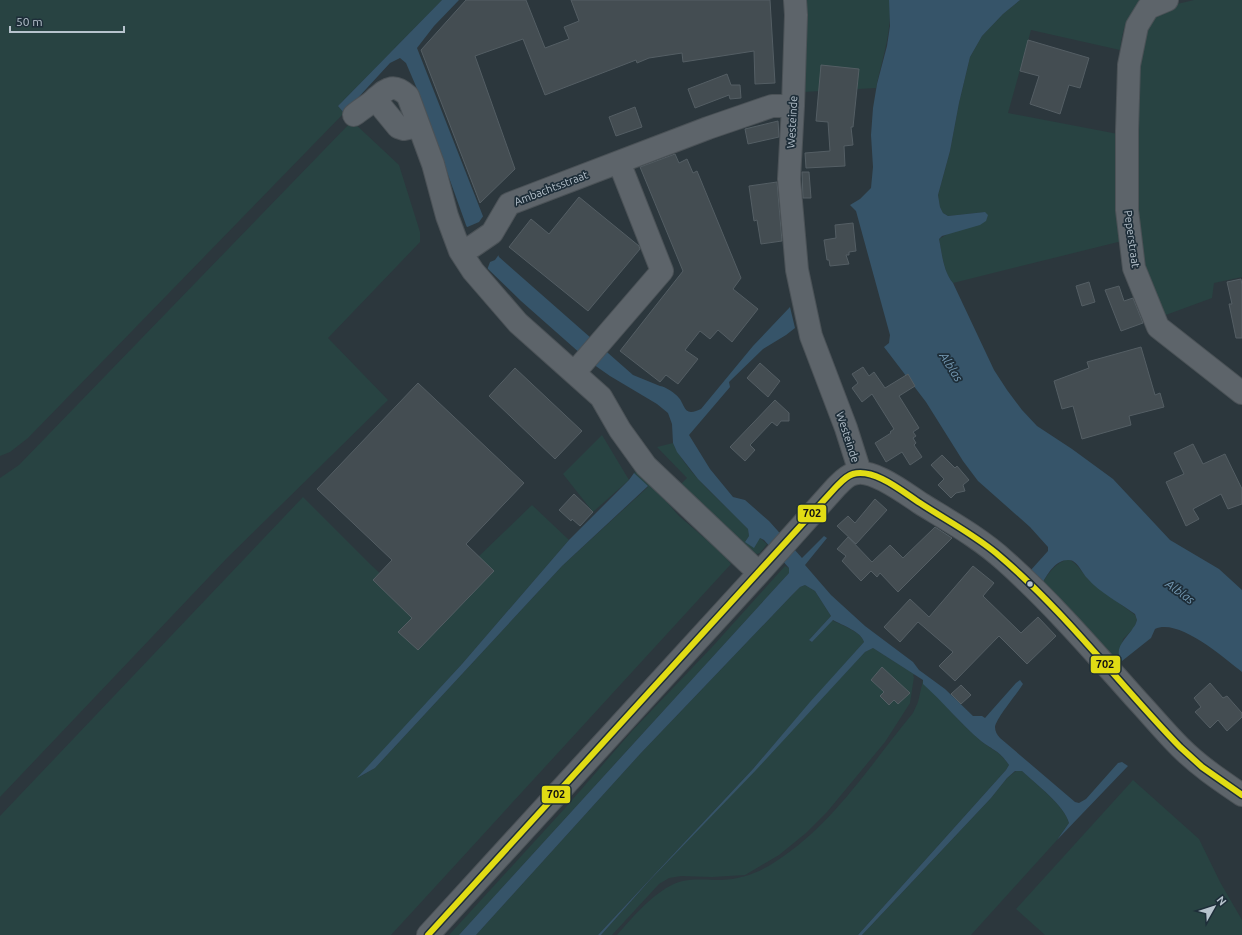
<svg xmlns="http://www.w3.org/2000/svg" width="1242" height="935" viewBox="0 0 1242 935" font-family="Ubuntu,sans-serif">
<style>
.green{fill:#284342}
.water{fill:#365469}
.pier{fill:#2c373d}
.building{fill:#444d52;stroke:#545e64}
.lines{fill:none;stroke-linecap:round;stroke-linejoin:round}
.minor-casing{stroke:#4b5257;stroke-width:24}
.minor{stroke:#5d646a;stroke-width:22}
.bus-1-casing{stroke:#1e2e39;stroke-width:9}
.bus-1{stroke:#e1dc14;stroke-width:6}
.bus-dot{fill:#b7c3cd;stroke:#1e2e39;stroke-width:1.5}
.labels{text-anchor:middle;stroke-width:3.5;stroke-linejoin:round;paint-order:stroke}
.street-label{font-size:11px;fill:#b7c3cd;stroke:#1e2e39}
.water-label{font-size:12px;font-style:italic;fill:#7499b3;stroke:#1e2e39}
.line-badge{stroke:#1e2e39;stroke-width:1.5}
.pale-badge-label{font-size:11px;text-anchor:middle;font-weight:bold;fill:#111}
</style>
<rect width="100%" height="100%" fill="#2c373d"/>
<path class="green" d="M0,0H442L338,106L344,113L28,438L10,452L0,456Z
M802,0H889C893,31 882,58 876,88L803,92Z
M1020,0H1145C1127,14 1123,27 1120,50L1031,30L1008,113L1118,134L1122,241L953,283C943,271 942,253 939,239L985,212L948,216L943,213L940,207L938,195L950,151L959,103L970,57L982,36L1003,14Z
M1194,0H1242V277L1214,283L1212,298L1163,316L1139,259L1134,67L1139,43L1156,15L1169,6Z
M352,121L399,165L420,232V242L328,338L388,400L227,558L0,797V478L19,465Z
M602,435L629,480L593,512L563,474Z
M673,443C689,477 723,502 748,529L749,536L745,542L760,538L767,544L760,553L757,554L745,549L679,486L687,478L657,447Z
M638,469L679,516L723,554L731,564L391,935H0V816L303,497L370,564L421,612L532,505L569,540L462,664L359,777L375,768L562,566L648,487L634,473Z
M1068,559C1079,564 1082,574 1090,581C1104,593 1120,603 1135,615L1137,620L1134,628L1123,639L1120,658L1122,661L1119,664L1043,582C1050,571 1056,563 1068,559Z
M785,566L789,568V573L459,935H449L566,807L632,731L713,646Z
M805,585L815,591L831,616L809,640L812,642L832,620C841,625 862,632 864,642L810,703L753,769L598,935H476L640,754L792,595L800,587Z
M873,648L914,674L913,676L914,677L910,703L885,742L827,812L806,833L779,855L745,875L712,877L681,876L669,878L659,884L612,935H601L649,881L865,652Z
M923,680C941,701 960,723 981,741C993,751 999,750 1009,765L1006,770L858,935H617C634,916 654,891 679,882C692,878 708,880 721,880C742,879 758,873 775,862C833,825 870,765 913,713L918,702Z
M1016,771H1022C1036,784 1065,806 1069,823L1057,840L971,935H862L991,798L1007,778Z
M1133,780L1199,839L1220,882L1242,920V935H1045L1016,909Z"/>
<path class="water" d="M442,0H459L434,26L417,48L499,257L633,375L660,386C666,387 675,393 679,398C683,402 684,412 691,412C694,412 698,410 701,409L753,346L790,307L795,328L786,335L763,349L729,382L730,387L689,435L710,469L733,497L745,500L769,521L802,558L824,536L827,538L805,565L831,595L865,626L913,662L919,670L945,689L973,716H982L985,718L1016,683L1020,680L1023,684C1017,694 997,717 995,727C995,731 997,735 1000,738L1075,802L1079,803L1086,799L1118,763L1122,762L1128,766L1057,840L1069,823C1065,806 1036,784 1022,771H1015L1007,778L991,798L862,935H858L1006,770L1009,765C999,750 994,751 981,741C961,724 943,702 923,684V680L873,648L865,652L756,770L649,881L601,935H598L753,769L810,702L864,642C862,632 842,625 833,620L812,642L809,640L831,616L815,591L805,585L800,587L792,595L640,754L476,935H459L789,573V568L764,540L760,538L754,548L745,542L749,536L748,529L698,479L677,452L673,443L672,424L668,413L657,404L610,376L590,362L521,301L486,267L466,225L418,91L406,63L400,58L390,63L344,113L338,106Z
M889,0H1020L1003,14L982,36L970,57L959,103L950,151L938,195L940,207L943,213L948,216L985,212L988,215L986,221L980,225L942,236L939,239C942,253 943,271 953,283L994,370L1007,390L1022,410L1037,426L1072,449L1113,479L1170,540L1219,569L1242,590V672C1224,658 1179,618 1155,629L1151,638L1122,661C1112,649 1127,638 1133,628C1135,626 1136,623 1137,620L1135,614C1120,603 1100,593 1087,578C1082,573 1077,559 1068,560C1056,560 1048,573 1043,582L1030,571L1048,551V547L1030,527L978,481L963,461L926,402L884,347L889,343L890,335L856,211L850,205L860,199L871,188L873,167L871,135L873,108L877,84L887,46L890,26Z
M634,473L648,486L562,566L375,768L357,778L462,664L569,540L629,480Z"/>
<path class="pier" d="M484,215L500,253L495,260L490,262L487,270L484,268L465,228L479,222Z"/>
<path class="building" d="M466,0H526L545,48L569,39L564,27L579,21L571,0H770L775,83L755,84L754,51L683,62L682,53L649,58L637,63L636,60L545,95L523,39L475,56L515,169L480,203L421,50Z
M1028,40L1089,58L1080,88L1069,85L1060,114L1030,104L1039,76L1020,71Z
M821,65L859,69L853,127H851L853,145L844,146L845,166L806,168L805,153L830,151L828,122L816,121Z
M727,74L731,85H740L741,98L730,99L729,95L695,108L688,89Z
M635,107L642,127L616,136L609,117Z
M778,121L779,137L748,144L745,129Z
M675,154L679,163L687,159L693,173L697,171L741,278L733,289L758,309L732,342L718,330L710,339L700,331L685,350L698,359L678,384L666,375L660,382L620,351L683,271L640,167Z
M802,172H809L811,198H803Z
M777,182L782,241L761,244L757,220L754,221L749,186Z
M579,197L639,246L640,249L588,311L509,247L531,219L549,234Z
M853,223L856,251L849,252V255H846L849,264L830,266L829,260H827L824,240L836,238L835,225Z
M1241,279L1242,285V338H1236L1229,304H1232L1227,282Z
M1089,282L1095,302L1082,306L1076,286Z
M1119,286L1124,301L1133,298L1143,323L1121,331L1105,290Z
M1141,347L1155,395L1160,393L1164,407L1129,416L1131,425L1082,439L1073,406L1062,409L1054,381L1089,368L1087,362Z
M760,363L780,381L768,397L747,378Z
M863,367L869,376L874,372L885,388L908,374L915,386L899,396L919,428L913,432L916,436L913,438L916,443L914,445L922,457L910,465L902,452L886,462L875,443L891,433L890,432L894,429L872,394L862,402L852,388L858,383L852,374Z
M515,368L582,431L555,459L489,396Z
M418,383L524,483L466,544L494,571L418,650L398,632L412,618L373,580L392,560L317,489Z
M775,400L789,413V421H781L777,426L772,422L750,445L755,450L745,461L730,447Z
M1193,444L1203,464L1225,454L1242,489V504L1228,509L1221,494L1193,509L1199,519L1186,526L1166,482L1184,474L1174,453Z
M942,455L955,468L957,466L969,480L963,485L965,491L956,493L951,498L938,485L944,479L931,465Z
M574,494L593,512L580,526L572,519L571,521L559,510Z
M875,499L887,510L856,544L837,526L848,516L855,523Z
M935,527L952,538L898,592L880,573L877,577L871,571L861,581L842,561L846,556L837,549L848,537L872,562L890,545L903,558Z
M973,566L994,583L983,596L1021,633L1038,617L1056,636L1027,664L999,636L955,681L939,666L953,652L918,622L900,642L884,627L910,599L929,617Z
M882,667L910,693L898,704L894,700L889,705L880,696L884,692L871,680Z
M1210,683L1223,698L1227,696L1242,713V717L1227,731L1218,720L1210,728L1195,712L1201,707L1194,698Z
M961,685L971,695L961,704L951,694Z"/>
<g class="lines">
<g class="minor-casing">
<path id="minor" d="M795,0L796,15L793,106L789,179L797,270L811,336L846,428L860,472
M1167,0L1148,8L1137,26L1129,65L1127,131V210L1134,268L1158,327L1242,393
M375,99L398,127L404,129L418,126
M354,115C361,109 369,105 375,99C387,89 393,82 408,96L433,164L447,216L460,251L473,246L492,233L509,204L708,128L772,106H793
M460,251L473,271L518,323L601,397L620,430L646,466L759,573
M574,373L662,271L619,162
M428,935L759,573L836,487C841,482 846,476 853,474C871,467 905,493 920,503C949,521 980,538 1005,561C1052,603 1095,653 1137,700C1151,715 1165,732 1180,747C1199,766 1220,780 1242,795"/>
</g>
<use href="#minor" class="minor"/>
<g class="bus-1-casing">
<path id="bus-1" d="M428,935L836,487C841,482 846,476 853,474C875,468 903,492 920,503C946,520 973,534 996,553C1065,611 1118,683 1180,747L1202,767L1242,795"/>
</g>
<use href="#bus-1" class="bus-1"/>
</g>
<circle class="bus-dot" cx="1030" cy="584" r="3.5"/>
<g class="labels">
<g class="street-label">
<text transform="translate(792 122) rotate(-87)" y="4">Westeinde</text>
<text transform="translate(551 188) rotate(-21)" y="4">Ambachtsstraat</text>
<text transform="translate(1132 239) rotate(82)" y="4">Peperstraat</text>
<text transform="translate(848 437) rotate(72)" y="4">Westeinde</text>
</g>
<g class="water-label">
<text transform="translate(951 367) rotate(58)" y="4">Alblas</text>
<text transform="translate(1180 592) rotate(36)" y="4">Alblas</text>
</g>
</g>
<g class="line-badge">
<rect x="797" y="504" width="30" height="19" rx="4" fill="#e1dc14"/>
<rect x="1090" y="655" width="31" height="19" rx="4" fill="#e1dc14"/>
<rect x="541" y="785" width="30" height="19" rx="4" fill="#e1dc14"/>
</g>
<g class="pale-badge-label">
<text x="812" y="517">702</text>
<text x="1105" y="668">702</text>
<text x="556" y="798">702</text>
</g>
<g transform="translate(1214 907) rotate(51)" stroke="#1e2e39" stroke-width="3" paint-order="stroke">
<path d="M0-3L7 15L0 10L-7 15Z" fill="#b7c3cd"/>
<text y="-6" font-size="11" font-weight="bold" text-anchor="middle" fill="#b7c3cd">N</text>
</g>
<path d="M10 26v6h114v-6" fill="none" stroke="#b7c3cd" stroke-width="2"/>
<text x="16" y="26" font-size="12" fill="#b7c3cd" stroke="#1e2e39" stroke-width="3" paint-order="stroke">50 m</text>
</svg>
